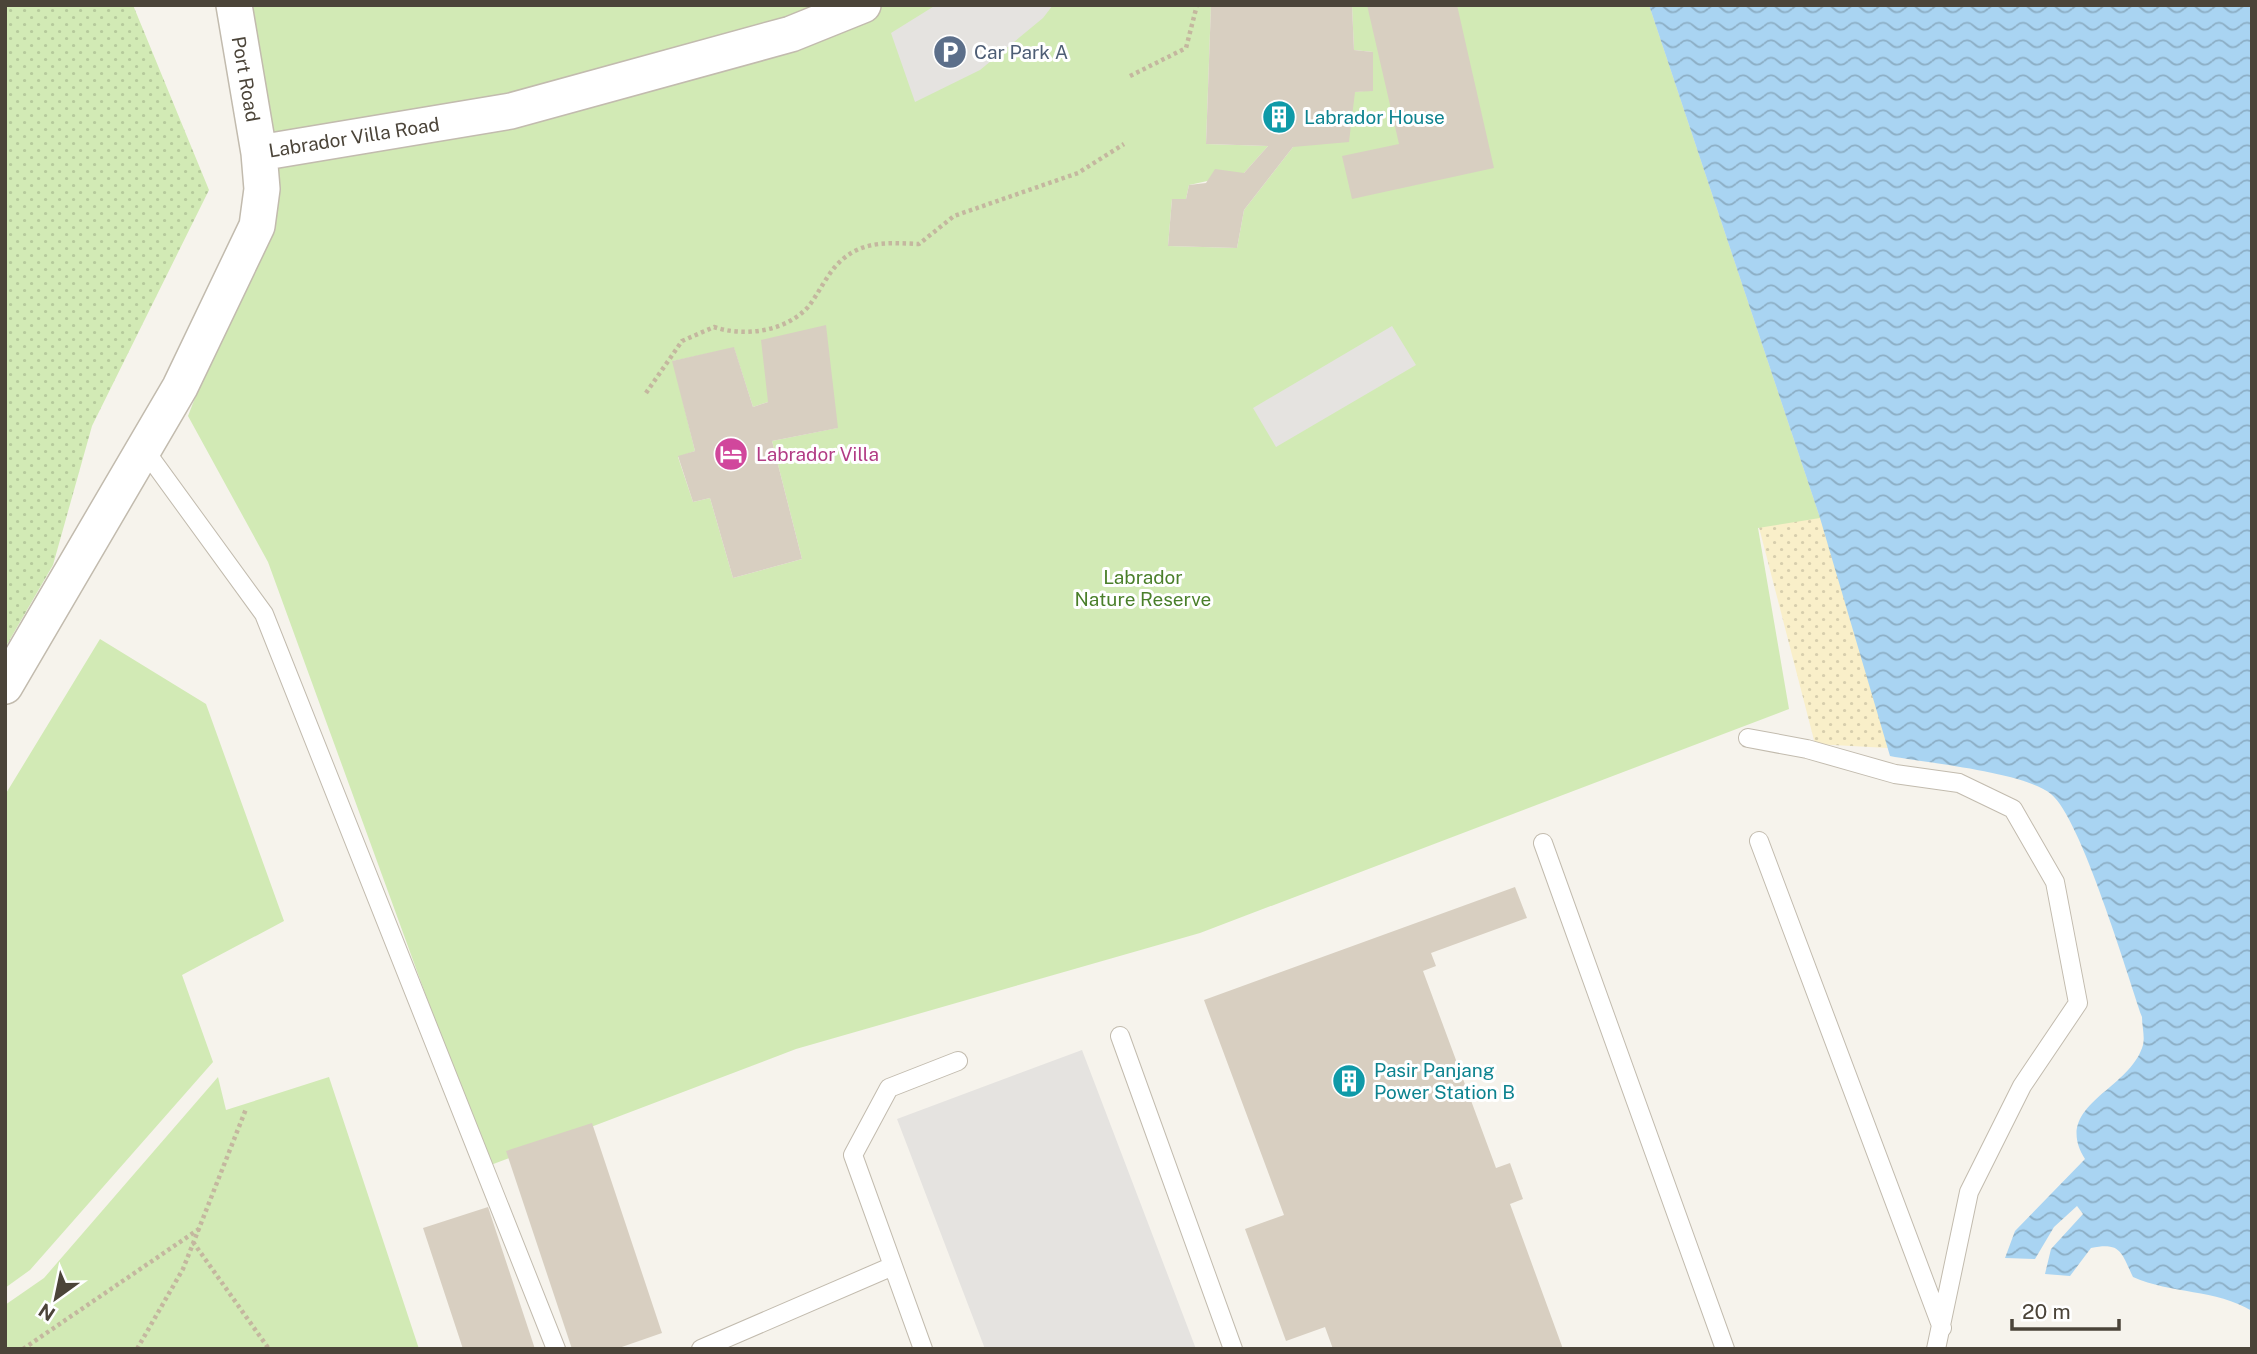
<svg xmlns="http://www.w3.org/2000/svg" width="2257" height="1354" viewBox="0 0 2257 1354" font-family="'Public Sans',sans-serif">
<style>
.grass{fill:url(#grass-dots)}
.sand{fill:url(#sand-dots)}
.park{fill:#d2eab5;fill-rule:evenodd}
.parking{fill:#e5e3e0}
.water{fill:url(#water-waves)}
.building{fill:#d8cfc1}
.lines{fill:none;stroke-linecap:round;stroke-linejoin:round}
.service-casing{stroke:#c2bbae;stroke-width:20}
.minor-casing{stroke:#c2bbae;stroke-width:38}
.path{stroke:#c4b79f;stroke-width:4.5;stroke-dasharray:3.5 3.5;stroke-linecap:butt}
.service{stroke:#fff;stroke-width:18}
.minor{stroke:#fff;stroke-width:35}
.labels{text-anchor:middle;stroke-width:6;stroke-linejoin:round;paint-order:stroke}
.service-label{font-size:19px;fill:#4e5e75;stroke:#fff;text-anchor:start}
.street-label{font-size:19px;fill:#4b4439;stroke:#fff}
.culture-label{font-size:19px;fill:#0d838f;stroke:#fff;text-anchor:start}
.hotel-label{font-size:19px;fill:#b23c85;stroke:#fff;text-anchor:start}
.park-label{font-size:19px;fill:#4a7f2a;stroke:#fff}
</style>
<defs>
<pattern id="grass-dots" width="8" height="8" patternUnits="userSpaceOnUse" patternTransform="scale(1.75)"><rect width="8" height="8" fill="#d2eab5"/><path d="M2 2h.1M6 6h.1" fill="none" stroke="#b6ca9c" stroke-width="1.8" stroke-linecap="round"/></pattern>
<pattern id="sand-dots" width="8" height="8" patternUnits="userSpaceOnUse" patternTransform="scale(1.75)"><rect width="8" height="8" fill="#f9efc9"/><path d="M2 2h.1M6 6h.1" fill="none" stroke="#d7cead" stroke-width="1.8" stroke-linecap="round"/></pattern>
<pattern id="water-waves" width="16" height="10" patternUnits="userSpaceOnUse" patternTransform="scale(1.75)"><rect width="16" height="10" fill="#a9d4f2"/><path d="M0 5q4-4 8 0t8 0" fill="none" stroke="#8caec5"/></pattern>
</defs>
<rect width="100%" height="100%" fill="#f6f3ec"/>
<path class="grass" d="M5,5H133L209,190L92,426L53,565L5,648Z"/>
<path class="sand" d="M1624,5H1704L1942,751L1815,744Z"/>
<path class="park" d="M253,5H1211L1206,144L1268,146L1244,173L1189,185L1186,199H1172L1168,246L1237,248L1244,210L1293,147L1355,92L1373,90V52L1354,50L1352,5H1649L1820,518L1758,528L1789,709L1200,933L796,1049L488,1166L268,562L188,416L277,186ZM734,348L753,407L768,402L837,428L772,441L802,559L733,578L710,498L693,502L678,457L695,451L673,361Z
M100,639L206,704L284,921L182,975L213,1062L30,1270L5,1288V795Z
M218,1077L226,1110L329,1077L419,1349H5V1305L44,1278Z"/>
<path class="parking" d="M936,5H1053L1043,18L980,70L915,102L891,33Z
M1392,326L1416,365L1276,447L1253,408Z
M1082,1050L1196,1349H985L897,1119Z"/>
<path class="water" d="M1649,5H2252V1311C2216,1289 2171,1294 2133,1277C2121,1252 2121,1242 2091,1248L2070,1276L2045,1274L2051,1249L2083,1214L2077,1206L2054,1227L2035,1259L2005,1258L2015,1231L2085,1159C2051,1105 2130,1091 2143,1045C2145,1037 2142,1026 2142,1017C2127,974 2081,818 2051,794C2024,772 1927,763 1890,756L1820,518Z"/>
<path class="building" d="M1211,5H1352L1354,50L1373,52V91L1355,92L1349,142L1293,147L1244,210L1237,248L1168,246L1172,199H1186L1189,185L1206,183L1215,169L1244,173L1268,146L1206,144Z
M1367,5H1457L1494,168L1352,199L1342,156L1399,144Z
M826,325L838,428L772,441L802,559L733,578L710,498L693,502L678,456L695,451L672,361L734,347L753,407L768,402L761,340Z
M1515,887L1527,918L1431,953L1436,966L1423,971L1496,1168L1510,1163L1523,1199L1510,1204L1563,1349H1333L1325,1327L1286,1341L1245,1229L1284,1215L1204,1000Z
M592,1123L662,1333L616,1349H572L506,1151Z
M488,1207L535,1349H463L423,1228Z"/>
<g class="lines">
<g class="service-casing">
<path id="service" d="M144,449L264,614L556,1349
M1748,738L1807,749L1895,774L1959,783L2013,809L2055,882L2078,1003L2022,1086L1969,1192L1936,1349
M1759,841L1942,1328
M1543,843L1725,1349
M1120,1036L1233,1349
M701,1349L893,1266
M923,1349L853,1155L889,1088L958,1061"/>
</g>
<g class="minor-casing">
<path id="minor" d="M259,153L511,111L791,34L863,5
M5,686L180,387L257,226L262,189L259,153L234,5"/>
</g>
<path class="path" d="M1130,76L1186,48L1197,5
M646,393L682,341L714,327C744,337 785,332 808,307C820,292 828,271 843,259C865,240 892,243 919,244L954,216L1078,173L1124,144
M193,1242L269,1349
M23,1349L199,1229
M137,1349L183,1269L246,1109"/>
<use href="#service" class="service"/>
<use href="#minor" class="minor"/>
</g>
<defs>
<g id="parking-disc" transform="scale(1.75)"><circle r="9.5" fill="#5c6f8a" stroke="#fff"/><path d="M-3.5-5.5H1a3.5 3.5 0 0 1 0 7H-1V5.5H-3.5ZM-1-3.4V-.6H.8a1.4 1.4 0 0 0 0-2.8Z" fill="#fff"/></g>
<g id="building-disc" transform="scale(1.75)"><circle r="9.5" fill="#0f9aa8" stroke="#fff"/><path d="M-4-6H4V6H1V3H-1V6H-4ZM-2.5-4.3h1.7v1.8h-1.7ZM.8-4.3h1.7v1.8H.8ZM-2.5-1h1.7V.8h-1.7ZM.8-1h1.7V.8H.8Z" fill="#fff"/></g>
<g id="hotel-disc" transform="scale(1.75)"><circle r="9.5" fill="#d1479c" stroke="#fff"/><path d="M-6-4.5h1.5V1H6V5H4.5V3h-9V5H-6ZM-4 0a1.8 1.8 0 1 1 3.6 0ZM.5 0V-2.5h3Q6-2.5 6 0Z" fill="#fff"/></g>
</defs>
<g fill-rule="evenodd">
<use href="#parking-disc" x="950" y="52"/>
<use href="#building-disc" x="1279" y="117"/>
<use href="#hotel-disc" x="731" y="454"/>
<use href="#building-disc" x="1349" y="1081"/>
</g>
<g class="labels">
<g class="service-label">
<text x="974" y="59">Car Park A</text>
</g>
<g class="street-label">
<text transform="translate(246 79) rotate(80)" y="7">Port Road</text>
<text transform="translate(354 137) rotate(-9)" y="7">Labrador Villa Road</text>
</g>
<g class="culture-label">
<text x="1304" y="124">Labrador House</text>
<text x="1374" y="1077">Pasir Panjang<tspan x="1374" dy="22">Power Station B</tspan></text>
</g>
<g class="hotel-label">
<text x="756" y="461">Labrador Villa</text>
</g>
<g class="park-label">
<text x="1143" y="584">Labrador<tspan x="1143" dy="22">Nature Reserve</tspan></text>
</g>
</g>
<rect width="2257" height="1354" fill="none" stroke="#4b4439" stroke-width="14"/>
<g transform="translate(56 1298) rotate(213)" stroke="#ffffff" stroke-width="5" paint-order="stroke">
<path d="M0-5L12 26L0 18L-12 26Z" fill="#4b4439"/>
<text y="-10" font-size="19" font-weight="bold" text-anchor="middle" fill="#4b4439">N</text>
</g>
<path d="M2012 1319v10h107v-10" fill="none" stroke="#4b4439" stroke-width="3.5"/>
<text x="2022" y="1319" font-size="21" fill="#4b4439" stroke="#ffffff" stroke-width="5" paint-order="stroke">20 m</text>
</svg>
